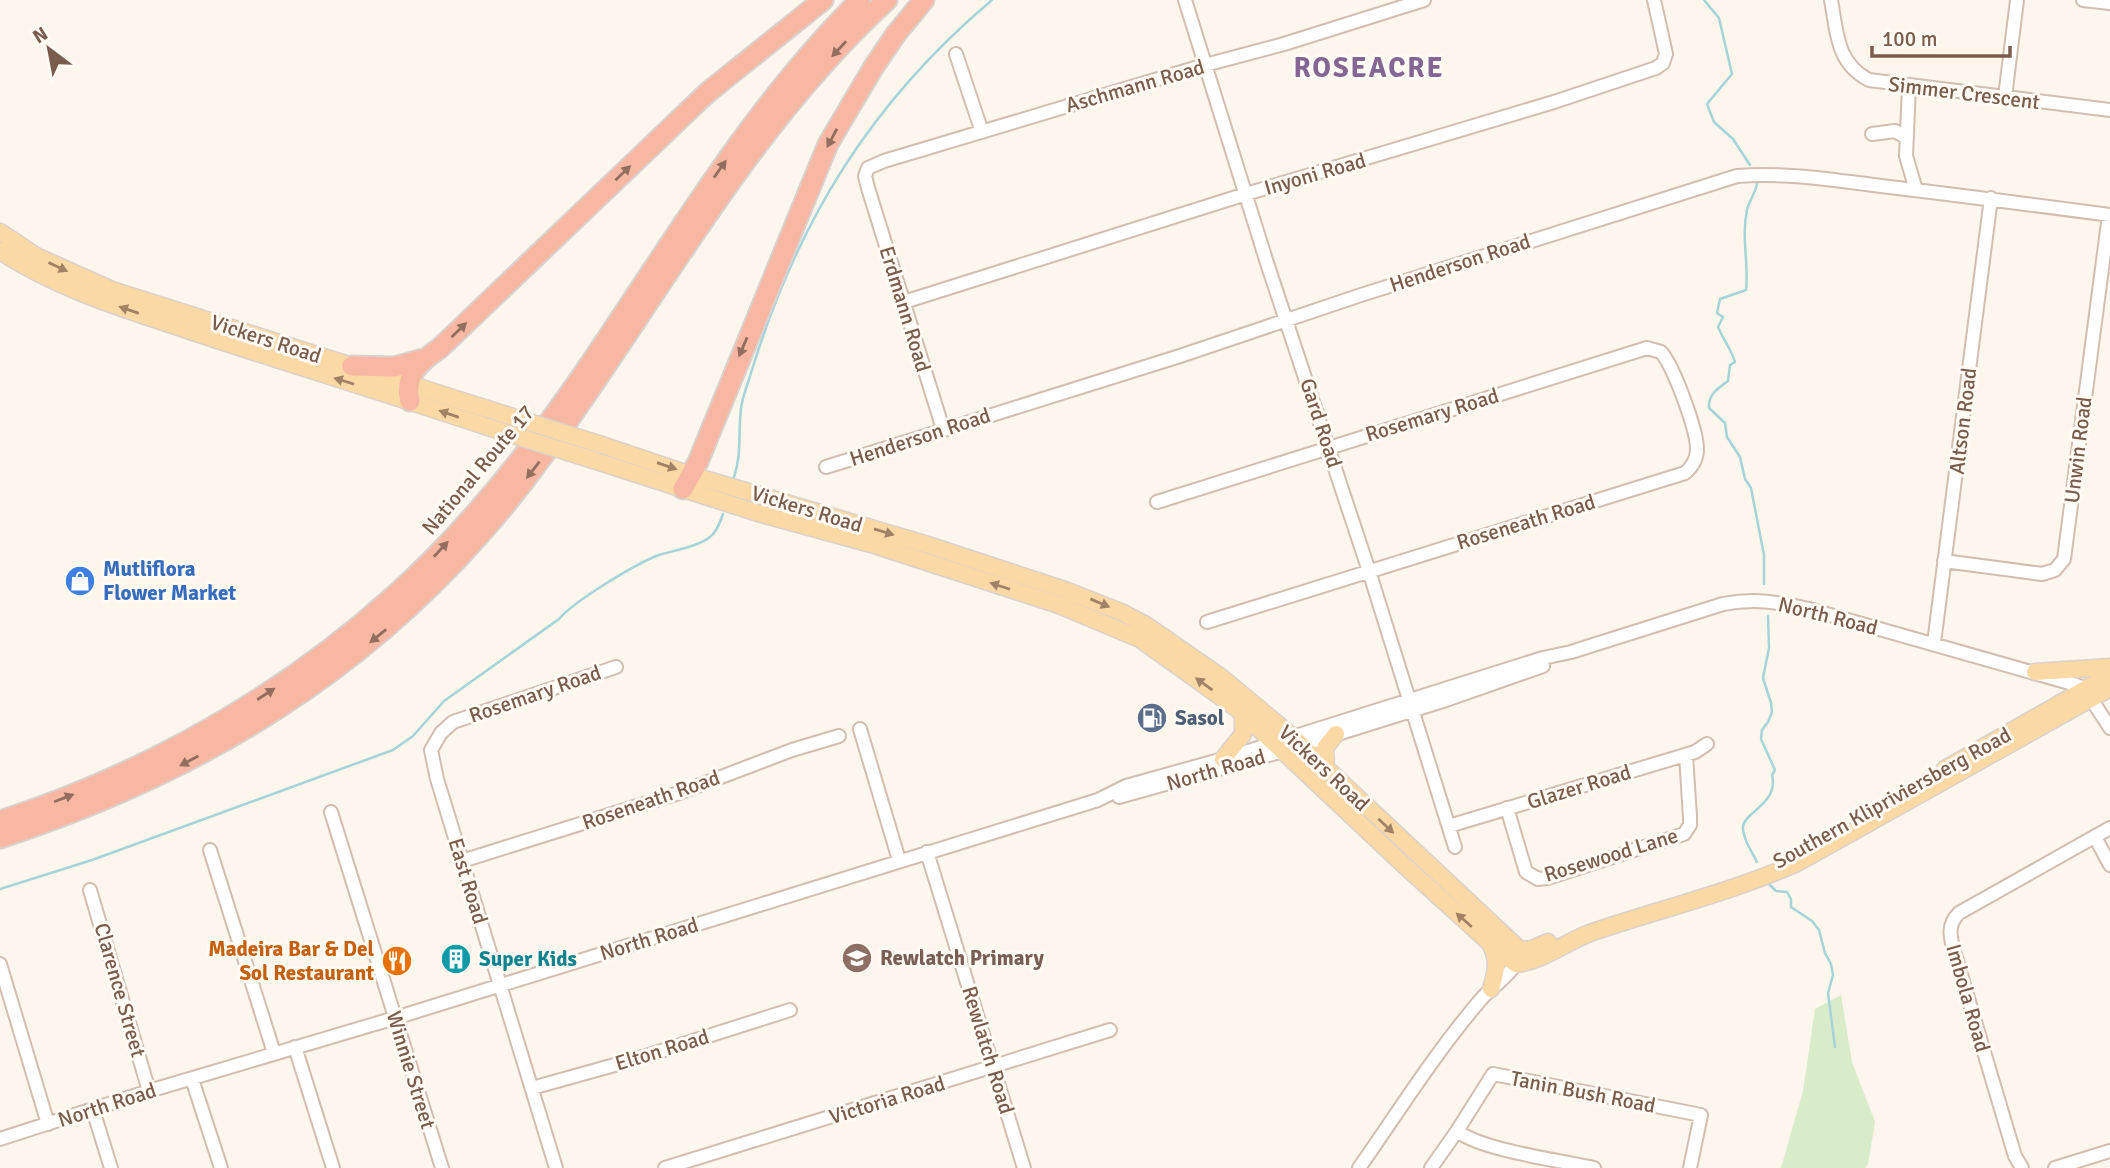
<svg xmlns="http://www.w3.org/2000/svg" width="2110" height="1168" viewBox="0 0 2110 1168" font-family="Signika,sans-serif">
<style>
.green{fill:#d8ecc9}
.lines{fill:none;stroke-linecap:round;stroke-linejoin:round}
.stream{stroke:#a5d3da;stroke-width:2.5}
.minor-casing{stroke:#d1beb0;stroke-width:16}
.major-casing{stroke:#dad1cd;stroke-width:19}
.highway-casing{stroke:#dad1cd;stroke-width:23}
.minor{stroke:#fff;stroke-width:12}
.major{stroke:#fbd9a5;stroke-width:16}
.highway{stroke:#f7b7a3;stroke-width:19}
.major-bridge-casing{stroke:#dad1cd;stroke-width:19;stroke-linecap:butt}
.major-bridge{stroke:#fbd9a5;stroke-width:16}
.oneway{fill:#936e5e}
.oneway2{fill:#a18267}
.labels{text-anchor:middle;stroke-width:6;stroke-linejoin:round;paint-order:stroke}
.street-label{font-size:21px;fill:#7a5c4d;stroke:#fffaf3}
.shop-label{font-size:21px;font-weight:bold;fill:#366cbe;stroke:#fffaf3;text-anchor:start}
.service-label{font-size:21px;font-weight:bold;fill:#4e5e75;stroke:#fffaf3;text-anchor:start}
.food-label{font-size:21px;font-weight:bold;fill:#c56008;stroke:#fffaf3;text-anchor:end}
.education-label{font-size:21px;font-weight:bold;fill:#785e54;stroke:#fffaf3;text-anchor:start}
.culture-label{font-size:21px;font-weight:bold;fill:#0d838f;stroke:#fffaf3;text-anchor:start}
.district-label{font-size:28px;font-weight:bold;letter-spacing:2px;fill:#846695;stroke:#fffaf3}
</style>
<rect width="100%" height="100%" fill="#fdf6ec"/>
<path class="green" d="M1841,995L1852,1062L1875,1122L1868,1164L1865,1168H1781L1803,1091L1815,1009Z"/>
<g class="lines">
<path class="stream" d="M1704,0L1719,18L1732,74L1707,104L1714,122L1733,139L1750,165
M1757,184C1755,194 1749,201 1747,210C1741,237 1749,264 1746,290L1720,299L1717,313L1723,317L1718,327C1723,339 1731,349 1735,362L1730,365L1728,381C1717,389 1708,395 1709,408L1725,423L1727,437L1740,457L1745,479L1751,488L1764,555V584
M734,477C742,454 738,432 741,409C742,397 748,384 751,373C797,222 871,102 992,0
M1757,862C1752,852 1742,837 1743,826C1745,812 1779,803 1772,775L1775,770L1761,739L1762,730L1768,722L1772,712L1771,703L1763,678L1769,648L1768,616
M1768,883L1776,891L1787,892L1791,899V907L1812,921L1819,930L1825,953L1831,964L1833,975L1828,993L1835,1047
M0,889L92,860L393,750L413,736L444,701L559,619C574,601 637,563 659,555C675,550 697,547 710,537C717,532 720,522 723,514"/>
<g class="minor-casing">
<path id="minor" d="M1185,0L1267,263L1369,571L1455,847
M1831,0C1837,32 1836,63 1869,80L2110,110
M2083,0L2110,3
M956,54L982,132
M1909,86L1906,156L1916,190
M2005,97L2017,0
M1872,134L1895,131L1907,138
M904,302L1246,194L1554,102L1656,68L1663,63L1666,54L1654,0
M943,429L868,188L865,176L868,168L884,161L1205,65L1284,44L1424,0
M826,467L1180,356L1361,295L1737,176C1786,172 1834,180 1881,186C1958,195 2034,205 2110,215
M1157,502L1647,348L1661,352C1674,367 1697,430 1697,449C1697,459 1692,467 1685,473L1207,622
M1944,561L2042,574L2055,570L2064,559L2109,215
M1934,643L1991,198
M860,729L899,860
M1119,797L1283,751L1446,700L1543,666
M1507,808L1526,872L1538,879L1548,878L1684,834L1690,825V817L1686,755
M331,812L442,1168
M1449,826L1695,752L1707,744
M2095,837L2110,865
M210,850L274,1053
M927,852L1024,1168
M462,861L679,793L792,750L839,736
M90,890L149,1091
M0,964L48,1124
M295,1047L333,1168
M192,1079L221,1168
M532,1088L636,1059L790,1010
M93,1110L111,1168
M1457,1131C1484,1151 1559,1160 1594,1168
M0,1139L149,1091L395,1018L1098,800L1126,786L1223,759L1543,658L1571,652L1723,604C1755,598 1777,602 1809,609L2073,684L2084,688L2110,728
M556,1168L437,779L431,750L441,733L453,722L616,667
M665,1168L1110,1030
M1359,1168C1399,1111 1437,1050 1483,997C1494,985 1514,973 1518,957
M1431,1168L1457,1131L1493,1074L1701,1115L1690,1168
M2022,1168L2015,1156L1954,951C1950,937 1947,925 1959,913L2110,828
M2055,1168L2110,1151"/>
</g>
<g class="major-casing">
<path id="major" d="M0,232L36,256L112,290L497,412
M0,251C57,289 125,309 190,331C289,364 389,394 488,427
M602,445L691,475L925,544L1065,590L1121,612L1146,625L1221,677L1293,737L1520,950L1532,949L1548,942
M593,460L758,513L871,544L1059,605L1140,639L1239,710L1405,866L1501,953L1516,964C1543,961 1566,942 1590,933C1660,909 1733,892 1799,862L2110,688
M2035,672L2110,667
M1223,759L1243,734V718L1240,710
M1326,769L1325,748L1336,734
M1945,769L2110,675
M1491,989C1496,972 1499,962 1491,945"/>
</g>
<g class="highway-casing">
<path id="highway" d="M352,366L394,367L423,359
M410,401C403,375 421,361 440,348L707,93L823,0
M683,489L698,462L828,144L873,68L896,34L924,0
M0,821C145,774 282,697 395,595C469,529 532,449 588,367C674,241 751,108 860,0
M0,838C221,766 402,649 540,460C654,306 744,131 887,0"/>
</g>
<use href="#minor" class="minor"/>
<use href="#major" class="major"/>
<use href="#highway" class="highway"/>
<g class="major-bridge-casing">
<path id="major-bridge" d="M497,412L602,445
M488,427L593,460"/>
</g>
<use href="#major-bridge" class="major-bridge"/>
</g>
<defs><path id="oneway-solid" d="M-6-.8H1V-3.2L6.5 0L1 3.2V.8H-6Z" transform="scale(1.75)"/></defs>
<g class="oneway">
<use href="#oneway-solid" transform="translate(839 49) rotate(133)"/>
<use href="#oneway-solid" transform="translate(832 138) rotate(118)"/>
<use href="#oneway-solid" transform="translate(720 169) rotate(-55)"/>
<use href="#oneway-solid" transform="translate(623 173) rotate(-44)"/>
<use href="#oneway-solid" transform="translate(459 330) rotate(-44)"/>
<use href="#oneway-solid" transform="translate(743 347) rotate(113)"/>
<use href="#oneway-solid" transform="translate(533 470) rotate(128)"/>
<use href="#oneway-solid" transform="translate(441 549) rotate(-47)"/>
<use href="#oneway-solid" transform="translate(378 636) rotate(141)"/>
<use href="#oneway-solid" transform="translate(266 694) rotate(-33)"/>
<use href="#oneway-solid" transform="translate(189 761) rotate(152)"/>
<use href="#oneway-solid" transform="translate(64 798) rotate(-21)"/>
</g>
<g class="oneway2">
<use href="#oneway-solid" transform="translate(58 267) rotate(25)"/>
<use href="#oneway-solid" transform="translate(129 310) rotate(-161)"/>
<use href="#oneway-solid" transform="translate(344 381) rotate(-163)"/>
<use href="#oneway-solid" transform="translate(449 414) rotate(-161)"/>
<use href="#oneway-solid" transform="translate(667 466) rotate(19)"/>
<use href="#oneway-solid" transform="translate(884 532) rotate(17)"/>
<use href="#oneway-solid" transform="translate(1000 586) rotate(-162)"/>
<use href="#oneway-solid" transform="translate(1100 603) rotate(23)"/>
<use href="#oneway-solid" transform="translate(1204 684) rotate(-144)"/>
<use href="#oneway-solid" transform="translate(1386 826) rotate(43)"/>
<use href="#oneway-solid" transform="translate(1464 920) rotate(-138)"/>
</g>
<defs>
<g id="shop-disc" transform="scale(1.575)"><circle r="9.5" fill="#3f7fe0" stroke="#fffaf3"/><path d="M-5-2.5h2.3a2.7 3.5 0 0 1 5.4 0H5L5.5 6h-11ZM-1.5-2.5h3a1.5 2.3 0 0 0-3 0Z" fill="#fff"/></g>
<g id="fuel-disc" transform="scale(1.575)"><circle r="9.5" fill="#5c6f8a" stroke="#fffaf3"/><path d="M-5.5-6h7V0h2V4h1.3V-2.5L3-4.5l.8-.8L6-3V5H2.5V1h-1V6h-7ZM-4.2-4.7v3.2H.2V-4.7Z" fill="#fff"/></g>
<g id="school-disc" transform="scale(1.575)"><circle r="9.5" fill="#8d6e63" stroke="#fffaf3"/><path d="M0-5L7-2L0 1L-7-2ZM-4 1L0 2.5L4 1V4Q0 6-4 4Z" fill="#fff"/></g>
<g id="building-disc" transform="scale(1.575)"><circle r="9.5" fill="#0f9aa8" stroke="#fffaf3"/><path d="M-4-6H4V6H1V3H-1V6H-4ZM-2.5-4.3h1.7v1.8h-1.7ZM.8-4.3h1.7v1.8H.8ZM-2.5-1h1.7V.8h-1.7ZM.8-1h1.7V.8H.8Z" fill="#fff"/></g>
<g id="restaurant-disc" transform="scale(1.575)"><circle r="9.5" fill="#e8710a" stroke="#fffaf3"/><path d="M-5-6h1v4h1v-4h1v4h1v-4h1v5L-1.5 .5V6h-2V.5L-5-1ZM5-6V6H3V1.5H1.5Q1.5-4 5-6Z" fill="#fff"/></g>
</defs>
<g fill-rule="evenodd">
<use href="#shop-disc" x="80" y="581"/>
<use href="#fuel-disc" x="1152" y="718"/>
<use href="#school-disc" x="857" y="958"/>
<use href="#building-disc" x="456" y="959"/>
<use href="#restaurant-disc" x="397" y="961"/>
</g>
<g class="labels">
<g class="street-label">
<text transform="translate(1135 86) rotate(-16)" y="7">Aschmann Road</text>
<text transform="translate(1964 93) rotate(7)" y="7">Simmer Crescent</text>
<text transform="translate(1315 174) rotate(-16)" y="7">Inyoni Road</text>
<text transform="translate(1460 263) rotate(-18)" y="7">Henderson Road</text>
<text transform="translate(905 309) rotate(73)" y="7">Erdmann Road</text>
<text transform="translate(266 339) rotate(18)" y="7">Vickers Road</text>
<text transform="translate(1432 415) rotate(-17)" y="7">Rosemary Road</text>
<text transform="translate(1963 421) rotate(-83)" y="7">Altson Road</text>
<text transform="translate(1321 423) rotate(72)" y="7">Gard Road</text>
<text transform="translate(920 437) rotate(-18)" y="7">Henderson Road</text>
<text transform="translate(2078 450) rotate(-83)" y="7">Unwin Road</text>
<text transform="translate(478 470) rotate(-50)" y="7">National Route 17</text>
<text transform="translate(807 509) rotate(17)" y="7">Vickers Road</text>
<text transform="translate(1526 522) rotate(-17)" y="7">Roseneath Road</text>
<text transform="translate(1828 616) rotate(14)" y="7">North Road</text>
<text transform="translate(535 694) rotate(-19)" y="7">Rosemary Road</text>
<text transform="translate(1324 768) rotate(43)" y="7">Vickers Road</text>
<text transform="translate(1216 770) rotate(-16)" y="7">North Road</text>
<text transform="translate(1579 787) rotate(-17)" y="7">Glazer Road</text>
<text transform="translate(1892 798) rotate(-29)" y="7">Southern Klipriviersberg Road</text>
<text transform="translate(651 800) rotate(-19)" y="7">Roseneath Road</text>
<text transform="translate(1611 855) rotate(-17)" y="7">Rosewood Lane</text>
<text transform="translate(468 881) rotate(73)" y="7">East Road</text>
<text transform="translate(649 939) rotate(-17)" y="7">North Road</text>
<text transform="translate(120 990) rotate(74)" y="7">Clarence Street</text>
<text transform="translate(1968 998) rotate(74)" y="7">Imbola Road</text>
<text transform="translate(662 1050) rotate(-17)" y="7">Elton Road</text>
<text transform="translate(988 1050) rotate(73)" y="7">Rewlatch Road</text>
<text transform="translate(411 1070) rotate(73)" y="7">Winnie Street</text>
<text transform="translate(1583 1092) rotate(11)" y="7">Tanin Bush Road</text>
<text transform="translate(887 1100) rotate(-17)" y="7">Victoria Road</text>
<text transform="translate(107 1105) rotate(-18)" y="7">North Road</text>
</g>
<g class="shop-label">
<text x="103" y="576">Mutliflora<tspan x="103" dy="24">Flower Market</tspan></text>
</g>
<g class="service-label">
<text x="1175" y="725">Sasol</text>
</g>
<g class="food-label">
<text x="374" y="956">Madeira Bar &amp; Del<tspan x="374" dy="24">Sol Restaurant</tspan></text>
</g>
<g class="education-label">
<text x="880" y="965">Rewlatch Primary</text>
</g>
<g class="culture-label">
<text x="479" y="966">Super Kids</text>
</g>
<g class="district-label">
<text x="1369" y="77">ROSEACRE</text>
</g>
</g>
<g transform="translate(49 49) rotate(328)" stroke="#fffaf3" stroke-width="5" paint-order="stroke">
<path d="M0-5L12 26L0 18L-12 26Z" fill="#7a5c4d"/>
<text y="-10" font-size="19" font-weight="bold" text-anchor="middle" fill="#7a5c4d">N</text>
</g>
<path d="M1872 46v10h138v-10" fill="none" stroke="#7a5c4d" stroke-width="3.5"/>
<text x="1882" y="46" font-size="21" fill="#7a5c4d" stroke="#fffaf3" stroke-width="5" paint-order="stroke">100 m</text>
</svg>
